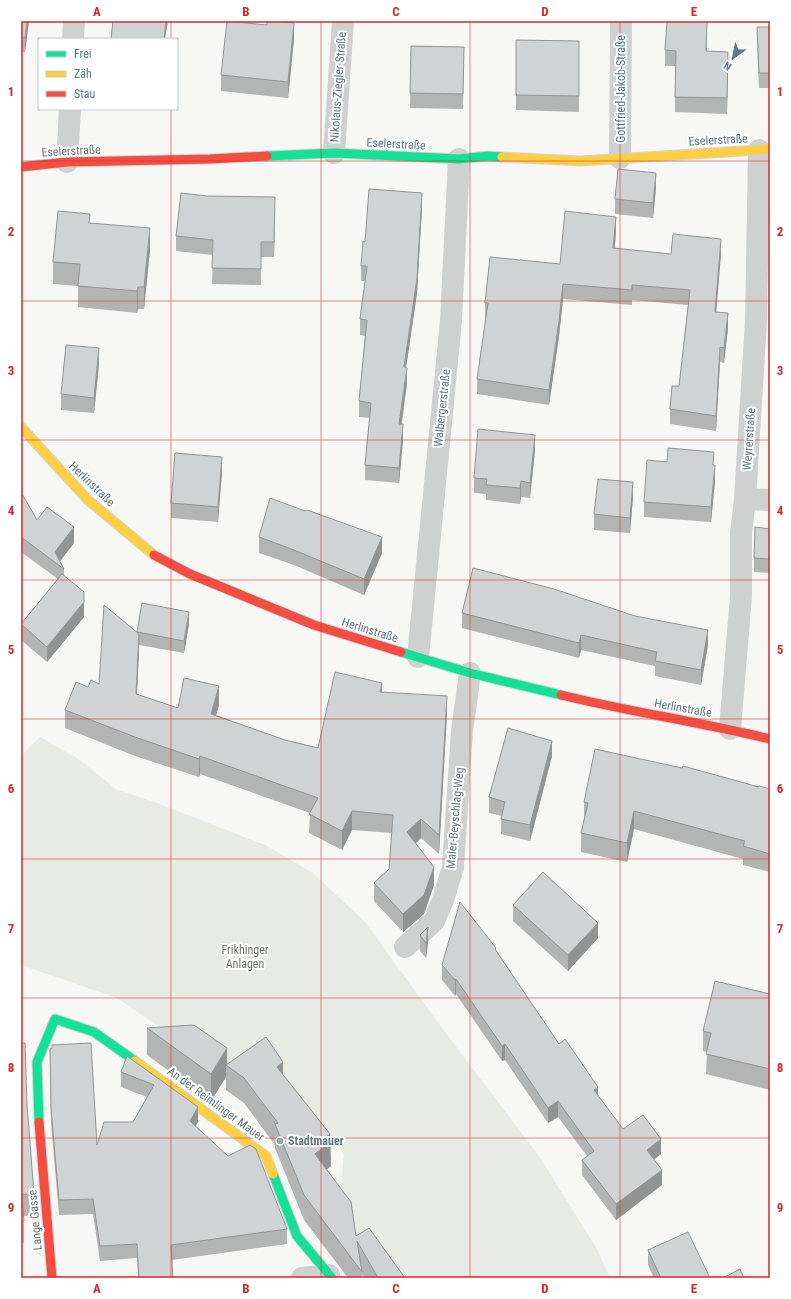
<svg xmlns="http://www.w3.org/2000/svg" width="791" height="1299" viewBox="0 0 791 1299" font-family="'Roboto Condensed',sans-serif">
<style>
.green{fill:#e7ebe4}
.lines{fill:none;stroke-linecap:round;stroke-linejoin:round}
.fast-casing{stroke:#d4d5d6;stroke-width:11}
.slow-casing{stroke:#d4d5d6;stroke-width:11}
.jam-casing{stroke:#d4d5d6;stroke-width:11}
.street{stroke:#cfd1d1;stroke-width:22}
.fast{stroke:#16e098;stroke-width:9}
.slow{stroke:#ffcf43;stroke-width:9}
.jam{stroke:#f24e42;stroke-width:9}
.wall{fill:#b3b5b5}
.shaded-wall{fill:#929494}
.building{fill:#d0d3d3;stroke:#929494}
.grid{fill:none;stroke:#d62828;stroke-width:1;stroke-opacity:0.55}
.poi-dot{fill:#96a4ab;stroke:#fff;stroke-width:1.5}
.labels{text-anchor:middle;stroke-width:4;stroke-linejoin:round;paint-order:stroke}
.street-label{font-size:12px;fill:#617782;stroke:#fff}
.park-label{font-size:12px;fill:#677a61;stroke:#fff}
.poi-label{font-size:12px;font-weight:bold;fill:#617782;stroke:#fff;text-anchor:start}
.neatline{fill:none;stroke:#d62828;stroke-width:1.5}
.grid-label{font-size:13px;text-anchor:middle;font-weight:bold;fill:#d62828}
</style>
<rect width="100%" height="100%" fill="#f7f7f6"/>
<path class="green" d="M40,737L77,758L116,789L157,803L265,845L313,873L365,922L442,1028L541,1159L598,1251L610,1278H387L339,1209L344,1154L266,1062L234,1079L117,998L21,965V755Z"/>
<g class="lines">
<g class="fast-casing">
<path id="fast" d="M267,156L334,153L459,159L488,156L502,157
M401,652L470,673L561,695
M39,1122L37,1062L55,1019L94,1032L135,1061
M273,1174L297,1236L332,1278"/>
</g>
<g class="slow-casing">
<path id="slow" d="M502,157L580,161L759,150L770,148
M21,427L88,500L154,555
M135,1061L266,1156L273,1174"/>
</g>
<g class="jam-casing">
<path id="jam" d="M21,167L67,162L210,159L267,156
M154,555L190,574L314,625L401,652
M561,695C630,712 701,722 770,739
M39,1122L52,1278"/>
</g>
<path class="street" d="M73,39L74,21
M334,153L343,21
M620,158L621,21
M67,162L70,109
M745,499L770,500
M418,657L451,321L459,159
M730,729L741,596V533L745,499L756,321L759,150
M405,947L434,921L443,900L453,867L462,731L470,673
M302,1278L329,1275"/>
<use href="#fast" class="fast"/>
<use href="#slow" class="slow"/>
<use href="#jam" class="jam"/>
</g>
<path class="wall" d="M21,21H29L25,52H21Z
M707,21V51L728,67L727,114L675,112V66H665V50Z
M757,27H770V88H759L757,42Z
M294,39L288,98L221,91V75Z
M516,40L579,41V112L516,110Z
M411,46L464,47L463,109L410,108Z
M656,188L653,218L615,214V199Z
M422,208L417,293L406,367L407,383L402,424L403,440L399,483L365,480V465L370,418L359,417V401L365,336L360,335V319L365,281H361V266L365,242Z
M275,213L274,257H261V285L212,284L213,255L176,251V236Z
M90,223L150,250L144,309H138L137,313L78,307V286L53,284V262Z
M616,232L615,248L671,254H721L716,312L728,328L724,363L720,362L716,431L670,424V409L679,386L688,305L632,300V305L563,299L559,336L549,405L477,394V379L486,318H485V303L560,264Z
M99,364L94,413L61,410V394Z
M535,450L530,498L521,497L520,504L486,500V494L474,493V478Z
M714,465L715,481L711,522L644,517V502Z
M222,472L218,522L171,518V503Z
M21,492L37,520L74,543L60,561L64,569V576L84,617L47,662L21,640V624L58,579L21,552Z
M633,497L630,533L594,530V514Z
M305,511L382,553L364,595L294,565L259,553V537Z
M770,529V573L754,572V558Z
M462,613L708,645L701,685L655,676V666L581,650L579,658L462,628Z
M189,624L184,653L139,645L137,694L178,708L219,705L216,715L285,740L318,748L382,692L447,714L439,854L421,838L416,843L434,885L424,914L403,932L374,901V883L389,869L392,833L352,830L342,850L309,833L310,813L200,774L199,777L135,756L65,728V710L88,687L99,684L137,632Z
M552,756L530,841L501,834V819L502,816L489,813V797Z
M759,787L770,789V872L743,865V859L634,829L627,862L581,852V833L584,820V802Z
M513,905L598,938L568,971L513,921Z
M420,935L428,943L426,958L420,951Z
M496,950L559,1044L623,1129L661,1154L654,1159L662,1185L616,1220L582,1175V1160L587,1156L558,1117L548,1123L505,1060L502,1061L456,994L455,996L442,980V965Z
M770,994V1090L706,1074L707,1052L703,1051V1031Z
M147,1028L227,1065L283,1075L330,1134L331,1166L326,1169L356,1236L405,1278H364L362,1275V1278H348L304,1220L275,1148V1145L244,1103L226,1090V1077L211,1101L147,1055Z
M21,1043L34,1194V1215L24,1216V1243H21Z
M50,1049L97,1145L133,1122L147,1097L121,1087V1072L127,1056L198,1122L196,1126L287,1229V1244L172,1260L173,1278H138L137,1258L100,1261L93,1214L59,1215L51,1124Z
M648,1250L710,1278H654L648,1265Z"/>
<path class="shaded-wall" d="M27,21H29L25,52V38Z
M166,21H168L165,39H164Z
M294,23V39L288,98V82Z
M728,52V67L727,114V98Z
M656,173V188L653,218V203Z
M422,193V208L417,293L404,382V367Z
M275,197V213L274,257V242Z
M616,217V232L613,263V248Z
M150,228V250L144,309V287Z
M721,239V254L715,327V312Z
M563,284V299L559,336L549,405V390Z
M138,287V309L137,313V291Z
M728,313V328L724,363V348Z
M720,347V362L716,431V416Z
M99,348V364L94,413V398Z
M407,368V383L399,439V424Z
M403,424V440L399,483V468Z
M535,435V450L530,498V483Z
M222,457V472L218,522V507Z
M715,465V481L711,522V507Z
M521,481V497L520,504V488Z
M633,482V497L630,533V518Z
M74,527V543L58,564L55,552Z
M382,537V553L364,595V579Z
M84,602V617L47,662V647Z
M189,612V624L184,653V641Z
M708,630V645L701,685V670Z
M139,634V652L136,712V694Z
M581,635V650L579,658V643Z
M382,683V702L380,692Z
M219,686V705L211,732V714Z
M447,696V714L439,854V835Z
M552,741V756L530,841V825Z
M200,756V774L199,777V759Z
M352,811V830L342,850V831Z
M634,811V829L627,862V843Z
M421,819V838L407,851V832Z
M434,867V885L424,914L403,932V914Z
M598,923V938L568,971V955Z
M428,927V943L426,958V943Z
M456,979V994L455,996V980Z
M505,1044V1060L502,1061V1046Z
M227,1048V1066L226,1065V1077L211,1101V1074Z
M283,1062V1086L277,1067Z
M598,1087V1102L594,1090Z
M558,1101V1117L548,1123V1108Z
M198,1107V1122L190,1136V1121Z
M330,1134L331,1166L315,1179V1154L327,1136Z
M661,1139V1154L647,1165V1150Z
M662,1170V1185L616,1220V1204Z"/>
<path class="building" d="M21,21H27L25,38L21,37Z
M113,21H166L164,39H111Z
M227,21L267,25V21H276L294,23L288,82L221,75Z
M667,21H707L706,51L728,52L727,98L675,97L676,51L665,50Z
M757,27H770V73H759Z
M516,40L579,41V96L516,95Z
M411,46L464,47L463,94L410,93Z
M618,169L656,173L653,203L615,199Z
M369,189L422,193L417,278L404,367L407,368L399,424H403L399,468L365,465L371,403L359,401L367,320L360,319L367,266H361L363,241L365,242Z
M181,193L207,196L275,197L274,242H261V269L212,268L213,240L176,236Z
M58,211L90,214L89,223L150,228L144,287H138L137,291L78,286L80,264L53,262Z
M565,211L616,217L613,248L671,254L673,234L721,239L715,312L728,313L724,348L720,347L716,416L670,409L672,386H679L690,290L632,285V290L563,284L559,321L549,390L477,379L488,303H485L490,257L560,264Z
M66,345L99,348L94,398L61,394Z
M478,429L535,435L530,483L521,481L520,488L486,485L487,479L474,478Z
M668,448L714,452L713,465H715L711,507L644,502L647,460L667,462Z
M175,453L222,457L218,507L171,503Z
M598,479L633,482L630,518L594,514Z
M21,492L37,520L47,507L74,527L55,552L64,569L21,537Z
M270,498L305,511L307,510L382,537L364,579L294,550L259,537Z
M755,527L770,529V559L754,558Z
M473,568L554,589L635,616L708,630L701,670L655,661L657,652L581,635L579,643L462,613Z
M62,574L84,592V602L47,647L21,624Z
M142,603L189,612L184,641L137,632Z
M104,605L139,634L136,694L178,708L184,678L219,686L211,714L285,740L318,748L335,672L382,683L380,692L447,696L439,835L421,819L407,832L434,867L424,895L403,914L374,883L389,869L393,815L352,811L342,831L309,814L318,798L200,756L199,759L135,737L65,710L76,682L88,687L91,680L99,684Z
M508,728L552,741L530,825L501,819L505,802L489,797Z
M595,749L682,768L683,766L759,787V786L770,789V854L743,846L745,841L634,811L627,843L581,833L588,803L584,802Z
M543,872L598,923L568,955L513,905Z
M460,902L496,948L495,949L559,1044L565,1039L598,1087L594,1090L623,1129L643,1115L661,1139L647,1150L662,1170L616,1204L582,1160L594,1151L558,1101L548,1108L505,1044L502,1046L456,979L455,980L442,965Z
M428,927L426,943L420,935Z
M715,981L770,994V1069L706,1054L711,1033L703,1031Z
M194,1025L227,1048L211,1074L147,1028Z
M266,1037L283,1062L277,1067L330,1134L327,1136L331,1141L315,1154L351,1202L356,1236L369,1228L405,1278H378L357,1241L362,1272L304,1195L275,1124L278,1123L244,1078L226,1065Z
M21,1043H25L27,1104L34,1194H22L24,1221L21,1222Z
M91,1043L97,1145L104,1122H133L154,1085L121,1072L127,1056L198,1107L190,1121L228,1156L250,1145L256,1149L287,1229L171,1245L173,1278H139L137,1244L100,1246L93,1199L59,1200L51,1109L50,1049L52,1048V1045Z
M688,1232L710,1278H661L648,1250Z
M740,1269L744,1278H723Z"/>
<path class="grid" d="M171,21V39M321,21V1278M470,21V1278M620,21V1278M171,109V1278M21,161H770M21,301H770M21,440H770M21,580H770M21,719H770M21,859H770M21,998H770M21,1138H770"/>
<circle class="poi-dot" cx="280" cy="1141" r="4"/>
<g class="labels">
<g class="street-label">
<text transform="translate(338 87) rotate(-86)" y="4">Nikolaus-Ziegler-Straße</text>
<text transform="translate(621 89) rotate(-90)" y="4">Gottfried-Jakob-Straße</text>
<text transform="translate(718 140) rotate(-3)" y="4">Eselerstraße</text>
<text transform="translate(396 144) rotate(3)" y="4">Eselerstraße</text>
<text transform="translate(71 151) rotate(-3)" y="4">Eselerstraße</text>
<text transform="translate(442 408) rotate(-84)" y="4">Walbergerstraße</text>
<text transform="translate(749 439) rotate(-86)" y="4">Weyrerstraße</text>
<text transform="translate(92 484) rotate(44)" y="4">Herlinstraße</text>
<text transform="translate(370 630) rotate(17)" y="4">Herlinstraße</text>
<text transform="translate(683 708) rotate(10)" y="4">Herlinstraße</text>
<text transform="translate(455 818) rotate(-85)" y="4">Maler-Beyschlag-Weg</text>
<text transform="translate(216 1104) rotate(36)" y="4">An der Reimlinger Mauer</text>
<text transform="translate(35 1220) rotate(-95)" y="4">Lange Gasse</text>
</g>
<g class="park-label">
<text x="245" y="954">Frikhinger<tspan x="245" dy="14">Anlagen</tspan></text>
</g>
<g class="poi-label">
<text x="288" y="1145">Stadtmauer</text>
</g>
</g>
<rect width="791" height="1299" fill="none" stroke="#ffffff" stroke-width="44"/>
<rect x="38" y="38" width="140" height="72" fill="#ffffff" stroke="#c0c9cd"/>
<rect x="46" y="51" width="20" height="6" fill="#16e098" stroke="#c0c9cd"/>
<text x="74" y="58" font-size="12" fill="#617782">Frei</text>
<rect x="46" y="71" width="20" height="6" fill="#ffcf43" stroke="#c0c9cd"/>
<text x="74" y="78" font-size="12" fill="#617782">Zäh</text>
<rect x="46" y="91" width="20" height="6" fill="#f24e42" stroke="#c0c9cd"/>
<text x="74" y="98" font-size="12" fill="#617782">Stau</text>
<g transform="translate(733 58) rotate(213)" stroke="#ffffff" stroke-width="3" paint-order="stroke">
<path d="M0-3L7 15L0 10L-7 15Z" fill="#617782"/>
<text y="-6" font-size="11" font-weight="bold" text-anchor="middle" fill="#617782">N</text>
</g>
<rect x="22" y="22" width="747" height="1255" class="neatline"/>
<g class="grid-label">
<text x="97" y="16">A</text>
<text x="246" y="16">B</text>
<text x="396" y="16">C</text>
<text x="545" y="16">D</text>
<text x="694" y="16">E</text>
<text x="11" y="96">1</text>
<text x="780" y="96">1</text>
<text x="11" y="236">2</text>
<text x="780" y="236">2</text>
<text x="11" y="375">3</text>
<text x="780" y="375">3</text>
<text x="11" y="515">4</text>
<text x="780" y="515">4</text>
<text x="11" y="654">5</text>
<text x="780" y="654">5</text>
<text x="11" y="793">6</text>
<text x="780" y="793">6</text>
<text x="11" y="933">7</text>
<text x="780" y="933">7</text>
<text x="11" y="1072">8</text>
<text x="780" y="1072">8</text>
<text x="11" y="1212">9</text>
<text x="780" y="1212">9</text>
<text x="97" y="1293">A</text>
<text x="246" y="1293">B</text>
<text x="396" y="1293">C</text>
<text x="545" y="1293">D</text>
<text x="694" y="1293">E</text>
</g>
</svg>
